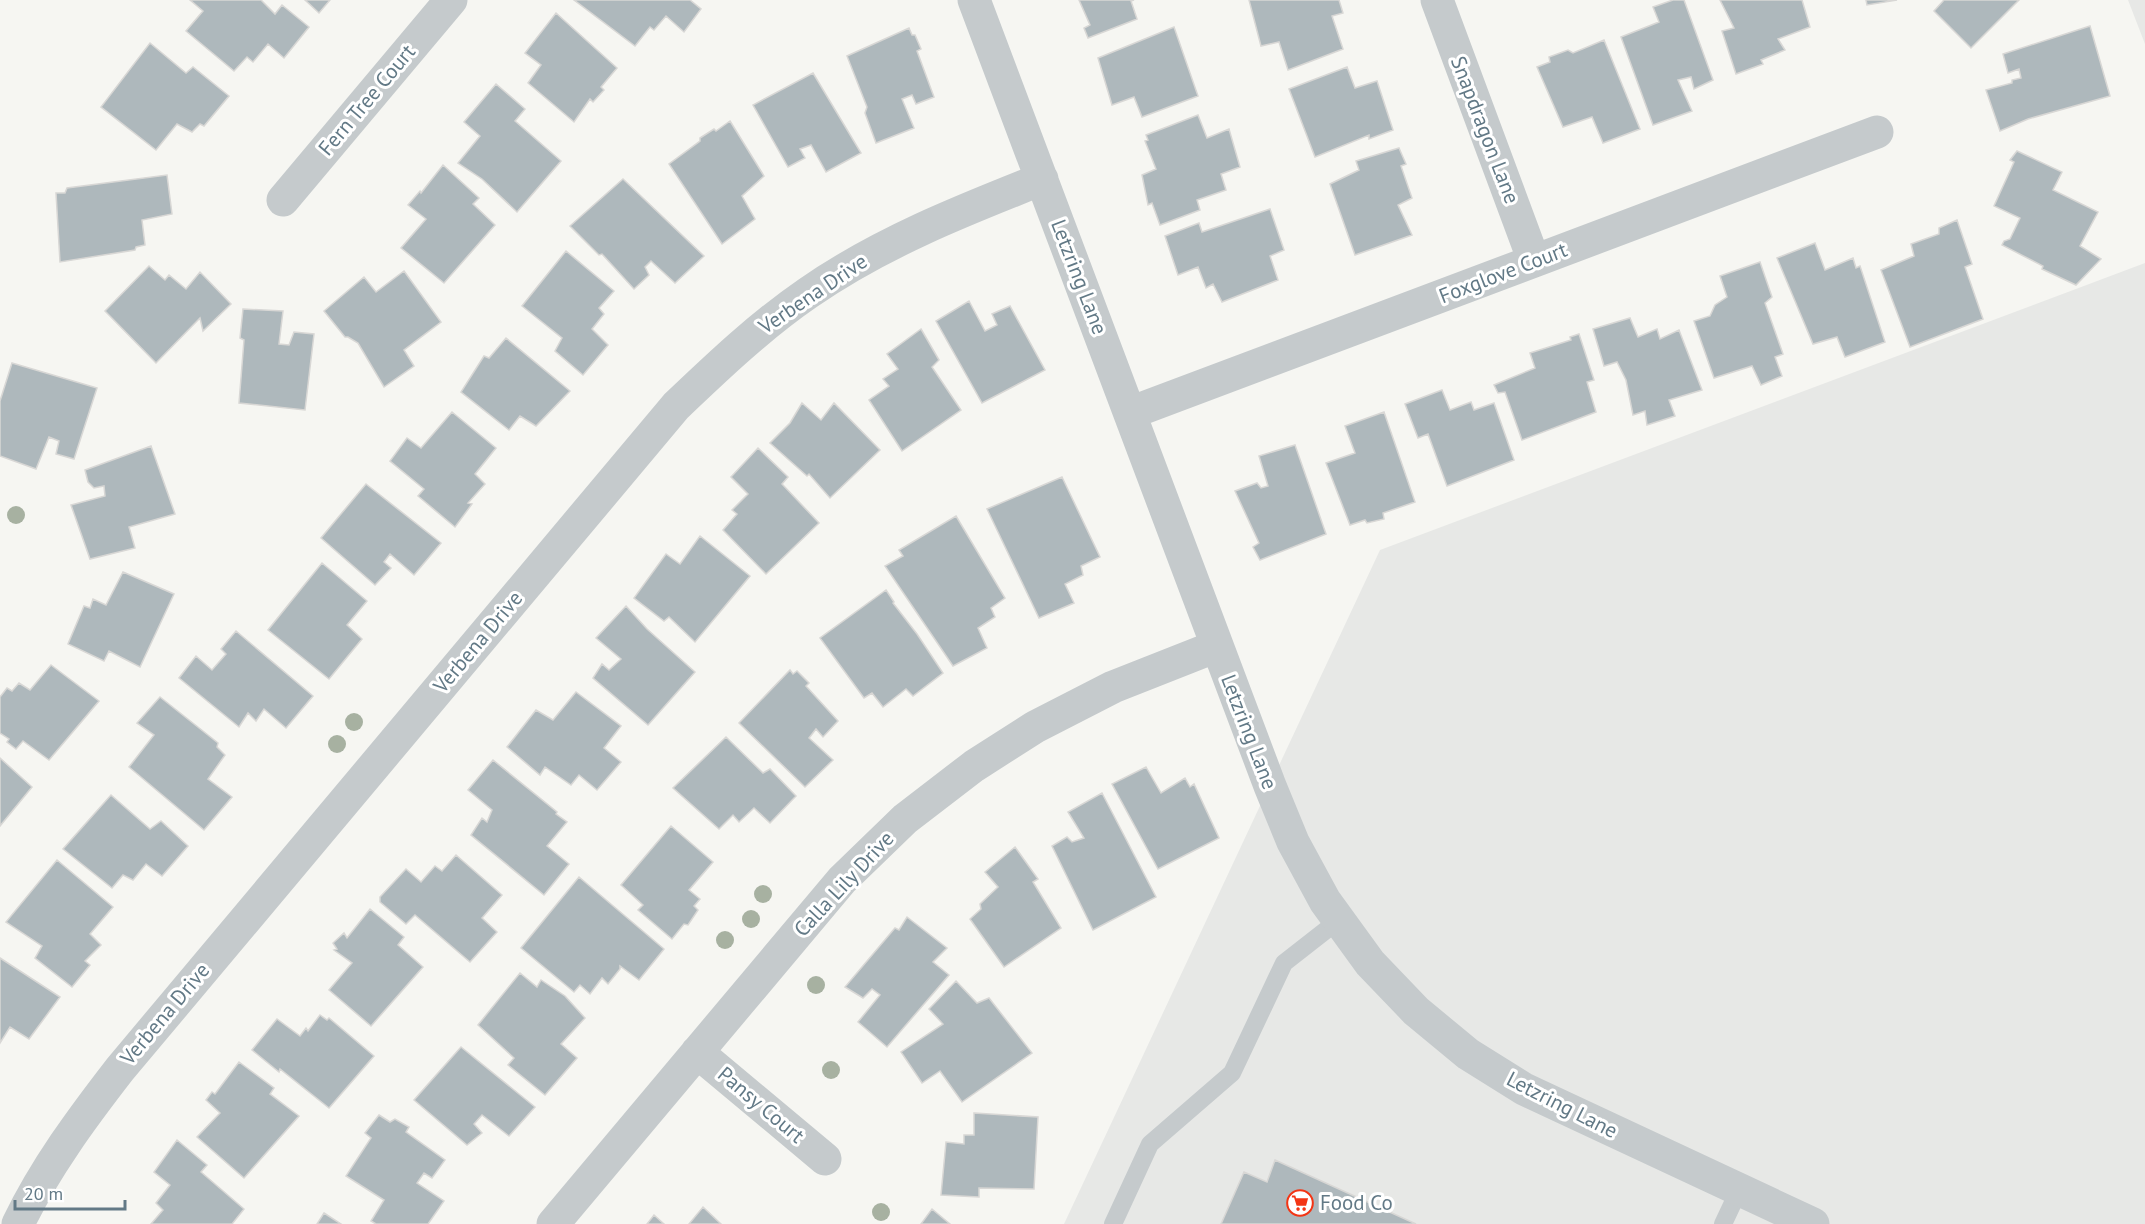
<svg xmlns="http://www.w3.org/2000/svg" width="2145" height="1224" viewBox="0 0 2145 1224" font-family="'PT Sans',sans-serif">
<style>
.built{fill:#e7e8e6}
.building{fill:#aeb8bc;stroke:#d8d7d5;stroke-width:1.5}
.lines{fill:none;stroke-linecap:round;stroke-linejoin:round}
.lane{stroke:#c5cacc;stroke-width:18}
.street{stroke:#c5cacc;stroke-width:33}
.tree{fill:#a7b1a1}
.labels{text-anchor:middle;stroke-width:6;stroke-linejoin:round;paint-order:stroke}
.street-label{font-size:21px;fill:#627986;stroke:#fff}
.poi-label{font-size:21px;fill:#627986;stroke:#fff;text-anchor:start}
</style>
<rect width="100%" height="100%" fill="#f6f6f2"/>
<path class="built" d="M2128,0H2145V44Z
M2145,263V1224H1064L1380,550Z"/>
<path class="building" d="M190,0H261L275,14L282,5L309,27L284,58L268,44L253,62L247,57L234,71L186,31L203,11Z
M305,0H330L319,13Z
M574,0H690L701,9L684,32L666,16L654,30L650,27L635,46Z
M1079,0H1134L1131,1L1137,19L1088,38L1084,28L1090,25Z
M1249,0H1339L1343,13L1332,16L1343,49L1288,70L1279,42L1261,46Z
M1673,0H1684L1713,80L1694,89L1691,77L1678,80L1692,111L1653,125L1621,37L1659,22L1653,7Z
M1720,0H1802L1810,27L1778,39L1785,50L1761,60L1763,64L1736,74L1722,31L1734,28Z
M1866,0H1897L1867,5Z
M1944,0H2019L1971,48L1934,11Z
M556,13L617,68L601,87L604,90L593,102L590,99L574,122L528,83L541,65L525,53Z
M2090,26L2110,96L2028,119L2000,131L1986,90L2012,83V80L2021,78L2019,69L2008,73L2003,54Z
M1174,27L1198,96L1142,117L1134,97L1112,105L1098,58Z
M909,28L912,35H915L921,49L917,51L934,97L916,104L912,95L902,99L914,128L876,143L865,113L867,107L847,56Z
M1604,40L1640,129L1603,143L1592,117L1563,127L1537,67L1550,62L1549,57L1568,50L1573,53Z
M150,43L186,73L193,67L229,96L204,126L200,124L192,132L177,124L156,150L101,107Z
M1347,67L1355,88L1377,81L1393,130L1369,139V135L1315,157L1289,89Z
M813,73L861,153L826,172L811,145L800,149L805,158L788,167L753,105Z
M496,84L525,109L515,121L561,161L517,212L482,179L458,163L480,136L464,122Z
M1198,115L1207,138L1229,129L1240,167L1221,174L1226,190L1197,200L1200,210L1160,225L1152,203L1148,205L1142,175L1156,169L1145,141L1148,140L1146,135Z
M730,121L764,176L742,196L755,219L722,244L669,164L700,141V138L714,129L716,131Z
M1399,148L1406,164L1401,166L1412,198L1398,205L1412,235L1355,255L1330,184L1359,170L1356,161Z
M2017,151L2062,172L2053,190L2098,212L2080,246L2101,259L2076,285L2042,269L2043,266L2002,245L2004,241L2010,239L2020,218L1994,206L2014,162L2010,160Z
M443,165L479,198L473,204L495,225L444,283L401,248L426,219L408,205L420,191L421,193Z
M167,175L172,214L142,220L145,245L136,247L135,250L60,262L56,193H65L67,188Z
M623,179L704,256L675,283L651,261L645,267L649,275L634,289L602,254L599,255L570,226Z
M1270,209L1284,250L1270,256L1278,280L1222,302L1213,284L1206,288L1198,267L1178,275L1165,236L1199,223L1202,232Z
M1957,220L1972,264L1965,267L1983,319L1910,347L1881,270L1914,256L1911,244L1939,234V228Z
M1815,243L1825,270L1853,258L1856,268L1860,266L1885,342L1845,357L1837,337L1813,344L1777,258Z
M566,251L614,291L599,308L604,314L592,329L608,345L583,375L555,351L562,338L522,306Z
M1760,262L1772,297L1765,303L1783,354L1775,357L1782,376L1761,385L1752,366L1714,378L1694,321L1710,316L1715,305L1727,297L1720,276Z
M149,266L165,280L169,275L186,289L200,272L231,304L203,331L200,318L156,363L105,311Z
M404,271L441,322L404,350L414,366L384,387L358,343L348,337H345L324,311L364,277L376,292Z
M969,301L985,331L997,325L992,314L1010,306L1045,370L982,403L936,321Z
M243,309L283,311L279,344L289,345L294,332L314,334L305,410L239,403L244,340L240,338Z
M1630,318L1638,337L1657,329L1660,339L1679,330L1702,390L1669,400L1675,416L1647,425L1645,411L1633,415L1626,380L1617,362L1604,366L1593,329Z
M921,329L939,360L932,367L961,410L902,451L869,400L889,386L883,379L898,369L887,354Z
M1579,334L1594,380L1587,382L1596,412L1522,440L1505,392L1498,393L1494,385L1535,368L1530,353L1571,340L1570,337Z
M506,338L570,391L536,426L520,416L509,430L461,392L484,356L489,358Z
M12,363L97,388L74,459L56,454L59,441L49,437L36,469L0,456V401Z
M1442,390L1450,410L1471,402L1474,410L1494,403L1514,460L1447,486L1428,434L1418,438L1405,404Z
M802,403L821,420L834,403L880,450L830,498L809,474L807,476L770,443L790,423Z
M452,412L496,448L475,474L485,484L468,503L472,504L455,527L418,496L424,489L390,461L407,438L421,448Z
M1384,412L1415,502L1383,513L1384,519L1367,523L1365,520L1350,525L1326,463L1355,453L1345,426Z
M1295,445L1326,534L1260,560L1253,547L1259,543L1235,491L1257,483L1261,488L1268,486L1259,456Z
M151,446L175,514L129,527L135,548L90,559L71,505L105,496L104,486L94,488L88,482L85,470Z
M758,448L788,477L782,484L819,523L766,574L723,530L737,514L732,510L748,494L731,477Z
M1062,477L1100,557L1081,566L1083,575L1065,584L1074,603L1039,618L987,509Z
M366,484L441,543L414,575L390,554L384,562L391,568L375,585L321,538Z
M956,516L1005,598L991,608L995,617L978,628L987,648L953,666L885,566L903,556L899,550Z
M700,536L750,576L695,642L669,617L664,621L634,598L666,554L680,564Z
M322,563L367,601L347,625L362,639L329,679L268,630Z
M123,572L174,594L140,667L109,651L104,661L68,644L84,606L90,608L93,599L106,605Z
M886,590L894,602L893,603L917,634L943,673L913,696L906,689L883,707L872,693L864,698L820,638Z
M626,606L647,629L695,672L648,725L593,678L602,664L609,670L621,659L596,638Z
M236,631L313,696L286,728L264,709L256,721L248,713L239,727L179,678L196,656L212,670L226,654L221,649Z
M51,665L99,701L49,760L23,741L16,749L7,742L9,739L0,733V697L7,688L12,691L19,683L30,690Z
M790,670L793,674L797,671L809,683L806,686L838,721L823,737L816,729L809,738L833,760L805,787L739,723Z
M576,692L621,726L604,748L621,762L597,790L579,775L571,785L545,767L540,775L507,747L536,710L553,720Z
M160,697L218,743L217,747L225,755L208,779L232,797L204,830L129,767L154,735L137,723Z
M726,737L763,773L770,769L796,796L770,823L754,808L739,822L733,815L719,829L673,788Z
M0,758L32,787L0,826Z
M493,760L557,812L556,814L567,822L547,846L569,864L544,895L471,835L482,818L487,822L492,810L468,790Z
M1146,767L1161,793L1185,778L1190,787L1194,784L1219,838L1158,869L1112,784Z
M1102,793L1156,897L1093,930L1052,846L1067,837L1072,842L1084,838L1068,812Z
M111,795L150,829L161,821L188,846L162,876L146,864L133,880L123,875L112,888L63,849Z
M671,826L713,862L689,890L700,899L694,906L698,910L688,925L684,924L672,939L638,910L643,905L621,885Z
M1015,847L1038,879L1033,882L1061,928L1004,967L970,919L981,909L980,904L998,887L985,872Z
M456,855L502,895L482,918L497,932L470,962L415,915L406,924L380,902V897L406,869L421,882L435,866L442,871Z
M57,860L113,907L90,934L101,945L85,961L90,965L72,987L35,958L42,946L6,922Z
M579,877L664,949L639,980L620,966V969L608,984L602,978L590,994L580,985L574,992L521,948Z
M370,909L404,937L398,945L423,967L371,1026L329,990L352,963L334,950L337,949L333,943L344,933L347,938Z
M907,917L947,948L933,962L949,975L887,1047L858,1022L880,995L872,989L863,998L845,987L895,928L899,930Z
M0,958L60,997L29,1039L10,1027L0,1043Z
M520,973L537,987L541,980L565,996L585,1018L561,1044L577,1058L545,1095L508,1065L514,1058L478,1025Z
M956,981L977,1003L989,998L1032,1053L962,1102L940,1071L922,1083L901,1052L943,1024L929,1009Z
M320,1015L327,1020L329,1018L374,1056L329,1108L280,1069L279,1072L252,1050L277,1019L300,1036L306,1028L308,1031Z
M461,1047L535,1107L509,1136L482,1115L474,1124L482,1133L467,1145L414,1100Z
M239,1062L274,1088L270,1094L299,1116L244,1178L197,1137L220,1113L206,1100L212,1092L215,1094Z
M974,1113L1038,1117L1034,1189L979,1188V1197L941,1195L946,1142L964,1144V1135H974Z
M379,1115L390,1122L395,1119L409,1127L406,1132L445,1160L432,1178L424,1173L417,1183L444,1201L428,1224H376L371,1221L384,1200L346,1176L371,1138L365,1133Z
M177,1140L207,1165L201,1172L244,1209L232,1224H151L163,1210L156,1203L170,1185L154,1172Z
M1275,1160L1416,1224H1221L1244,1172L1267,1182Z
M703,1207L721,1224H689Z
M932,1209L950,1224H921Z
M324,1213L341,1224H317Z
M654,1215L664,1224H647Z"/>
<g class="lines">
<path class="lane" d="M1113,1224L1150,1144L1232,1073L1284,963L1339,920
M1723,1224L1739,1190"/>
<path class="street" d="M974,0L1270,786L1293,842L1325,901L1370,963L1416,1011L1468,1054L1524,1089L1813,1224
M1437,0L1534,261
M283,200L451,0
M1130,413L1877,132
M697,1052L825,1159
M18,1224C45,1168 82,1118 120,1069L676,406C718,366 760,326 808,293C880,243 961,211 1042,179
M553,1224L842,880L905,819L974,766L1035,727L1113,687L1217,646"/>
</g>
<g class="tree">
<circle cx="16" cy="515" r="9"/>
<circle cx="354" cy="722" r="9"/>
<circle cx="337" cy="744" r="9"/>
<circle cx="763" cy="894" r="9"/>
<circle cx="751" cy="919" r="9"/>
<circle cx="725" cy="940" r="9"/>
<circle cx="816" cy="985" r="9"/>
<circle cx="831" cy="1070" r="9"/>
<circle cx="881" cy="1212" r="9"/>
</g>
<defs>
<g id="supermarket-ring" transform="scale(1.35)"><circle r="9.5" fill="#fff" stroke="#f33515" stroke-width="1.5"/><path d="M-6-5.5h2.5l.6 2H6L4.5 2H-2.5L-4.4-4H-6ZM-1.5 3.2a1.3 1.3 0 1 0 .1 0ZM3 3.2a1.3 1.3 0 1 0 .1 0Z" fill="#f33515"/></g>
</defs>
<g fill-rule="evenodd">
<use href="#supermarket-ring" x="1300" y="1203"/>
</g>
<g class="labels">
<g class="street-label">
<text transform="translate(367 100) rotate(-50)" y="7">Fern Tree Court</text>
<text transform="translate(1485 130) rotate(69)" y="7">Snapdragon Lane</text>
<text transform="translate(1503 273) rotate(-21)" y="7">Foxglove Court</text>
<text transform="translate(1079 277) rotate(69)" y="7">Letzring Lane</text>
<text transform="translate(813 294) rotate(-34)" y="7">Verbena Drive</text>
<text transform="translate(478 642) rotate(-50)" y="7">Verbena Drive</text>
<text transform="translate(1249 732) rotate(69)" y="7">Letzring Lane</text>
<text transform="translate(844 884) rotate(-47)" y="7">Calla Lily Drive</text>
<text transform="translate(165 1014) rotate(-50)" y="7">Verbena Drive</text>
<text transform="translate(761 1105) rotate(40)" y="7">Pansy Court</text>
<text transform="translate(1562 1105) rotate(27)" y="7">Letzring Lane</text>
</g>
<g class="poi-label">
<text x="1320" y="1210">Food Co</text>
</g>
</g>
<path d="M15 1200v9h110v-9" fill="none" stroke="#627986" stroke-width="3"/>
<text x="24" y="1200" font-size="18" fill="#627986" stroke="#ffffff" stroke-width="4.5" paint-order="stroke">20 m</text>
</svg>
